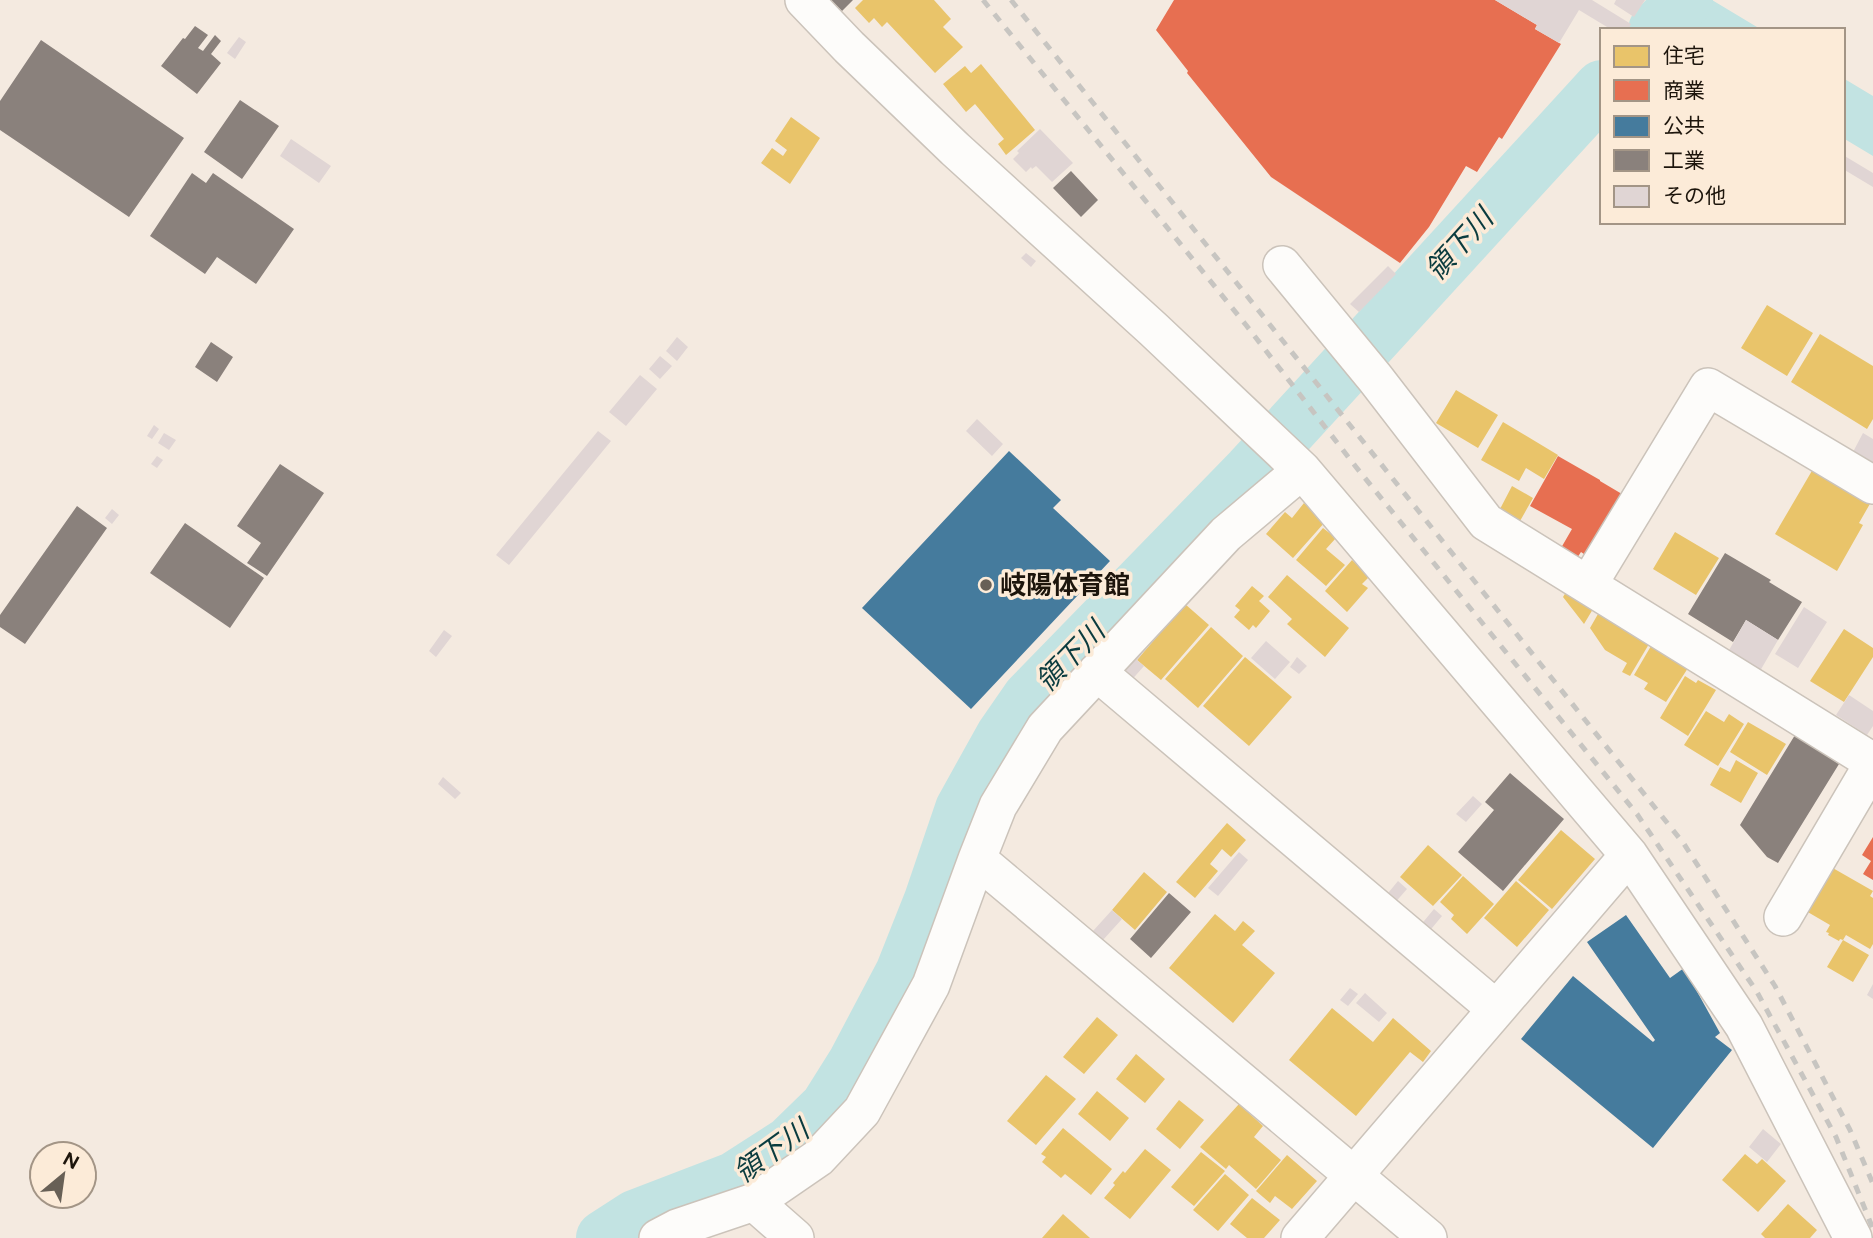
<svg xmlns="http://www.w3.org/2000/svg" width="1873" height="1238" viewBox="0 0 1873 1238" font-family="Figtree,'Noto Sans JP',sans-serif">
<style>
.water{fill:#c2e3e2}
.homes{fill:#e9c46a}
.shops{fill:#e76f51}
.public{fill:#457b9d}
.industry{fill:#8a817c}
.lines{fill:none;stroke-linecap:round;stroke-linejoin:round}
.river{stroke:#c2e3e2;stroke-width:56}
.building{fill:#e0d5d4}
.minor-casing{stroke:#cbc3ba;stroke-width:40}
.minor{stroke:#fdfcfa;stroke-width:37}
.rail{stroke:#c7c5c1;stroke-width:5;stroke-dasharray:9 9;stroke-linecap:butt}
.poi-dot{fill:#686056;stroke:#fcebd8;stroke-width:2.5}
.labels{text-anchor:middle;stroke-width:7;stroke-linejoin:round;paint-order:stroke}
.poi-label{font-size:26px;font-weight:bold;fill:#1d150c;stroke:#fcebd8;text-anchor:start}
.water-label{font-size:28px;font-style:italic;fill:#0b3c3f;stroke:#fcebd8}
</style>
<rect width="100%" height="100%" fill="#f4eae0"/>
<path class="water" d="M1659,0H1712L1762,30H1665L1647,19Z
M1843,78L1873,96V156L1843,138Z"/>
<path class="homes" d="M863,0H934L951,19L943,27L963,47L935,73L887,22L882,27L874,18L869,23L855,8Z
M981,64L1035,130L1006,155L998,144L1004,139L975,104L966,112L943,84L965,66L971,73Z
M791,117L820,138L790,184L761,163L772,148L783,156L787,150L775,141Z
M1767,305L1813,333L1787,376L1741,348Z
M1820,334L1873,366V419L1867,429L1791,382Z
M1456,390L1498,415L1478,448L1436,423Z
M1503,422L1558,455L1544,479L1526,468L1519,481L1481,460Z
M1813,469L1871,502L1859,523L1863,525L1837,571L1775,534Z
M1512,486L1533,498L1520,521L1500,509Z
M1304,503L1325,522L1293,558L1266,534L1285,512L1292,518Z
M1323,528L1336,538L1326,549L1345,565L1326,586L1296,560Z
M1675,532L1719,558L1696,595L1653,569Z
M1352,560L1370,576L1362,584L1368,588L1347,612L1325,591Z
M1287,575L1349,628L1325,657L1287,624L1292,619L1268,597Z
M1252,586L1264,596L1259,601L1270,611L1256,628L1253,625L1249,630L1234,617L1240,610L1235,606Z
M1566,592L1593,609L1584,624L1563,597Z
M1185,604L1209,625L1161,680L1137,660Z
M1598,614L1649,644L1630,676L1622,672L1627,663L1605,650L1590,628Z
M1211,627L1243,656L1198,708L1165,679Z
M1844,629L1873,648V657L1844,702L1810,681Z
M1651,646L1688,668L1666,702L1644,689L1648,683L1634,675Z
M1245,657L1292,697L1249,746L1203,706Z
M1685,676L1696,683L1698,680L1716,690L1688,736L1660,718Z
M1706,711L1724,722L1729,714L1744,724L1718,766L1684,745Z
M1748,722L1786,744L1767,775L1730,752Z
M1736,760L1758,773L1741,803L1710,785L1720,767L1730,772Z
M1227,823L1246,840L1231,857L1222,849L1210,864L1218,871L1195,898L1176,882Z
M1561,830L1595,859L1552,909L1518,880Z
M1428,845L1462,875L1433,906L1400,877Z
M1831,867L1873,891L1870,896L1873,898V944L1870,949L1846,935L1843,940L1840,939L1839,941L1828,935L1829,933L1826,932L1830,925L1806,911Z
M1144,872L1167,892L1135,930L1112,910Z
M1463,876L1494,904L1467,934L1451,919L1454,915L1440,902Z
M1516,881L1549,910L1517,947L1484,918Z
M1215,914L1235,931L1243,921L1255,931L1242,945L1275,973L1233,1023L1169,968Z
M1843,940L1869,955L1853,982L1827,967Z
M1332,1008L1373,1042L1393,1018L1431,1051L1423,1062L1410,1052L1356,1116L1289,1060Z
M1097,1017L1118,1035L1084,1074L1063,1057Z
M1136,1054L1165,1079L1145,1103L1116,1079Z
M1046,1075L1076,1099L1036,1145L1007,1121Z
M1097,1091L1129,1118L1110,1141L1078,1114Z
M1179,1100L1204,1120L1180,1149L1156,1129Z
M1239,1104L1263,1126L1254,1137L1281,1160L1256,1189L1229,1165L1226,1169L1200,1147Z
M1063,1128L1112,1169L1091,1195L1065,1174L1061,1178L1042,1162L1046,1157L1041,1154Z
M1145,1149L1171,1170L1130,1219L1104,1198L1115,1185L1113,1183L1123,1171L1125,1173Z
M1201,1152L1225,1171L1194,1206L1171,1187Z
M1745,1154L1757,1164L1762,1159L1786,1181L1758,1212L1722,1180Z
M1287,1155L1317,1181L1292,1209L1275,1196L1270,1203L1256,1191Z
M1225,1174L1249,1195L1218,1231L1193,1210Z
M1252,1198L1280,1220L1264,1238H1247L1230,1224Z
M1788,1204L1817,1230L1810,1238H1765L1761,1234Z
M1063,1214L1090,1238H1042Z"/>
<path class="shops" d="M1174,0H1495L1537,25L1535,29L1561,44L1502,139L1499,137L1477,172L1466,166L1429,227L1400,263L1271,177L1187,73L1188,71L1156,30Z
M1558,456L1600,480V481L1627,497L1590,558L1581,552L1577,558L1561,548L1572,529L1530,506Z
M1873,837V880L1863,874L1871,861L1862,855Z"/>
<path class="public" d="M1009,451L1061,500L1053,508L1110,561L971,709L862,608Z
M1626,915L1670,978L1684,968L1720,1033L1715,1037L1732,1050L1653,1148L1521,1039L1573,976L1653,1042L1655,1040L1587,942Z"/>
<path class="industry" d="M831,0H853L842,11Z
M195,26L208,35L198,48L203,51L215,35L221,41L211,54L221,63L197,94L161,66L183,38L185,39Z
M41,40L184,138L129,217L0,130V101Z
M240,100L279,126L242,179L204,152Z
M1071,171L1098,200L1081,217L1053,188Z
M192,173L206,183L213,173L294,229L256,284L217,257L205,274L150,236Z
M211,342L233,357L217,382L195,367Z
M280,464L324,493L267,576L247,563L261,543L237,526Z
M77,506L107,528L25,644L0,627V615Z
M185,523L264,578L230,628L150,573Z
M1725,553L1771,580L1769,582L1802,602L1778,640L1746,620L1733,642L1688,614Z
M1795,735L1839,764L1778,863L1767,857L1740,825Z
M1510,773L1564,819L1503,891L1458,852L1494,810L1485,802Z
M1169,893L1191,912L1151,958L1130,939Z"/>
<g class="lines">
<path class="river" d="M1656,30L1685,0
M604,1238L635,1218L734,1180L790,1144L828,1107L855,1064L903,973L932,900L963,809L1003,737L1030,698L1251,471L1602,88"/>
</g>
<path class="building" d="M1495,0H1592L1631,24L1628,30H1612L1579,10L1559,43L1535,29L1537,25Z
M1616,0H1645L1634,17L1614,4Z
M239,37L246,42L235,59L227,53Z
M1040,129L1073,163L1052,182L1036,166L1032,169L1031,167L1026,172L1013,159L1019,153L1017,151Z
M291,139L331,166L319,183L280,156Z
M1843,155L1873,173V187L1843,169Z
M1026,253L1036,261L1031,267L1021,258Z
M1388,266L1396,274L1359,312L1350,304Z
M677,337L688,347L677,361L666,351Z
M660,356L672,366L660,379L649,369Z
M640,375L657,389L626,426L609,412Z
M977,419L1003,444L992,456L966,431Z
M154,425L159,429L152,439L147,436Z
M598,431L611,441L509,565L496,555Z
M164,433L176,440L169,450L158,443Z
M1863,433L1873,439V463L1853,452Z
M157,456L163,460L157,468L151,464Z
M112,509L119,515L112,524L105,518Z
M1804,607L1827,622L1798,668L1775,654Z
M1746,620L1778,640L1760,671L1728,652Z
M444,630L452,636L436,657L429,651Z
M1266,641L1290,662L1275,679L1251,658Z
M1139,652L1142,654L1137,660L1144,666L1129,683L1125,680V669Z
M1297,657L1307,666L1299,674L1290,667Z
M1849,695L1873,711V726L1867,735L1836,715Z
M443,777L461,793L455,799L438,784Z
M1473,796L1482,804L1466,822L1456,814Z
M1239,852L1248,860L1218,896L1208,888Z
M1398,881L1407,889L1393,905L1384,898Z
M1434,909L1442,916L1427,934L1419,927Z
M1112,910L1122,919L1103,940L1093,931Z
M1873,984V999L1867,995Z
M1350,988L1358,994L1348,1006L1340,1000Z
M1365,993L1387,1013L1379,1022L1356,1003Z
M1763,1129L1781,1144L1767,1162L1749,1147Z"/>
<g class="lines">
<g class="minor-casing">
<path id="minor" d="M804,0L849,47L955,149L1153,329L1302,470L1629,855L1744,1026L1853,1238
M1282,265L1375,378L1486,522L1873,762
M1588,585L1708,387L1873,485
M1097,672L1496,1009
M977,859L1428,1238
M1783,917L1873,764
M754,1202L795,1238
M658,1238L677,1228L754,1202L818,1158L862,1111L931,985L977,859L998,806L1045,728L1226,534L1302,470
M1300,1238L1629,855"/>
</g>
<use href="#minor" class="minor"/>
<path class="rail" d="M983,0L1246,325L1356,467L1637,814L1757,992L1836,1137L1873,1229
M1011,0L1684,844L1775,986L1850,1130L1873,1184"/>
</g>
<circle class="poi-dot" cx="986" cy="585" r="7"/>
<g class="labels">
<g class="poi-label">
<text x="1000" y="594">岐陽体育館</text>
</g>
<g class="water-label">
<text transform="translate(1459 244) rotate(-48)" y="10">領下川</text>
<text transform="translate(1070 656) rotate(-46)" y="10">領下川</text>
<text transform="translate(771 1151) rotate(-36)" y="10">領下川</text>
</g>
</g>
<rect x="1600" y="28" width="245" height="196" fill="#fcebd8" stroke="#a39586" stroke-width="2"/>
<rect x="1614" y="46" width="35" height="21" fill="#e9c46a" stroke="#a39586" stroke-width="2"/>
<text x="1663" y="63" font-size="21" fill="#1d150c">住宅</text>
<rect x="1614" y="80" width="35" height="21" fill="#e76f51" stroke="#a39586" stroke-width="2"/>
<text x="1663" y="98" font-size="21" fill="#1d150c">商業</text>
<rect x="1614" y="116" width="35" height="21" fill="#457b9d" stroke="#a39586" stroke-width="2"/>
<text x="1663" y="133" font-size="21" fill="#1d150c">公共</text>
<rect x="1614" y="150" width="35" height="21" fill="#8a817c" stroke="#a39586" stroke-width="2"/>
<text x="1663" y="168" font-size="21" fill="#1d150c">工業</text>
<rect x="1614" y="186" width="35" height="21" fill="#e0d5d4" stroke="#a39586" stroke-width="2"/>
<text x="1663" y="203" font-size="21" fill="#1d150c">その他</text>
<g transform="translate(63 1175) rotate(29)"><circle r="33" fill="#fcebd8" stroke="#a39586" stroke-width="2"/>
<path d="M0-5L12 26L0 18L-12 26Z" fill="#686056"/>
<text y="-10" font-size="19" font-weight="bold" text-anchor="middle" fill="#1d150c">N</text>
</g>
</svg>
